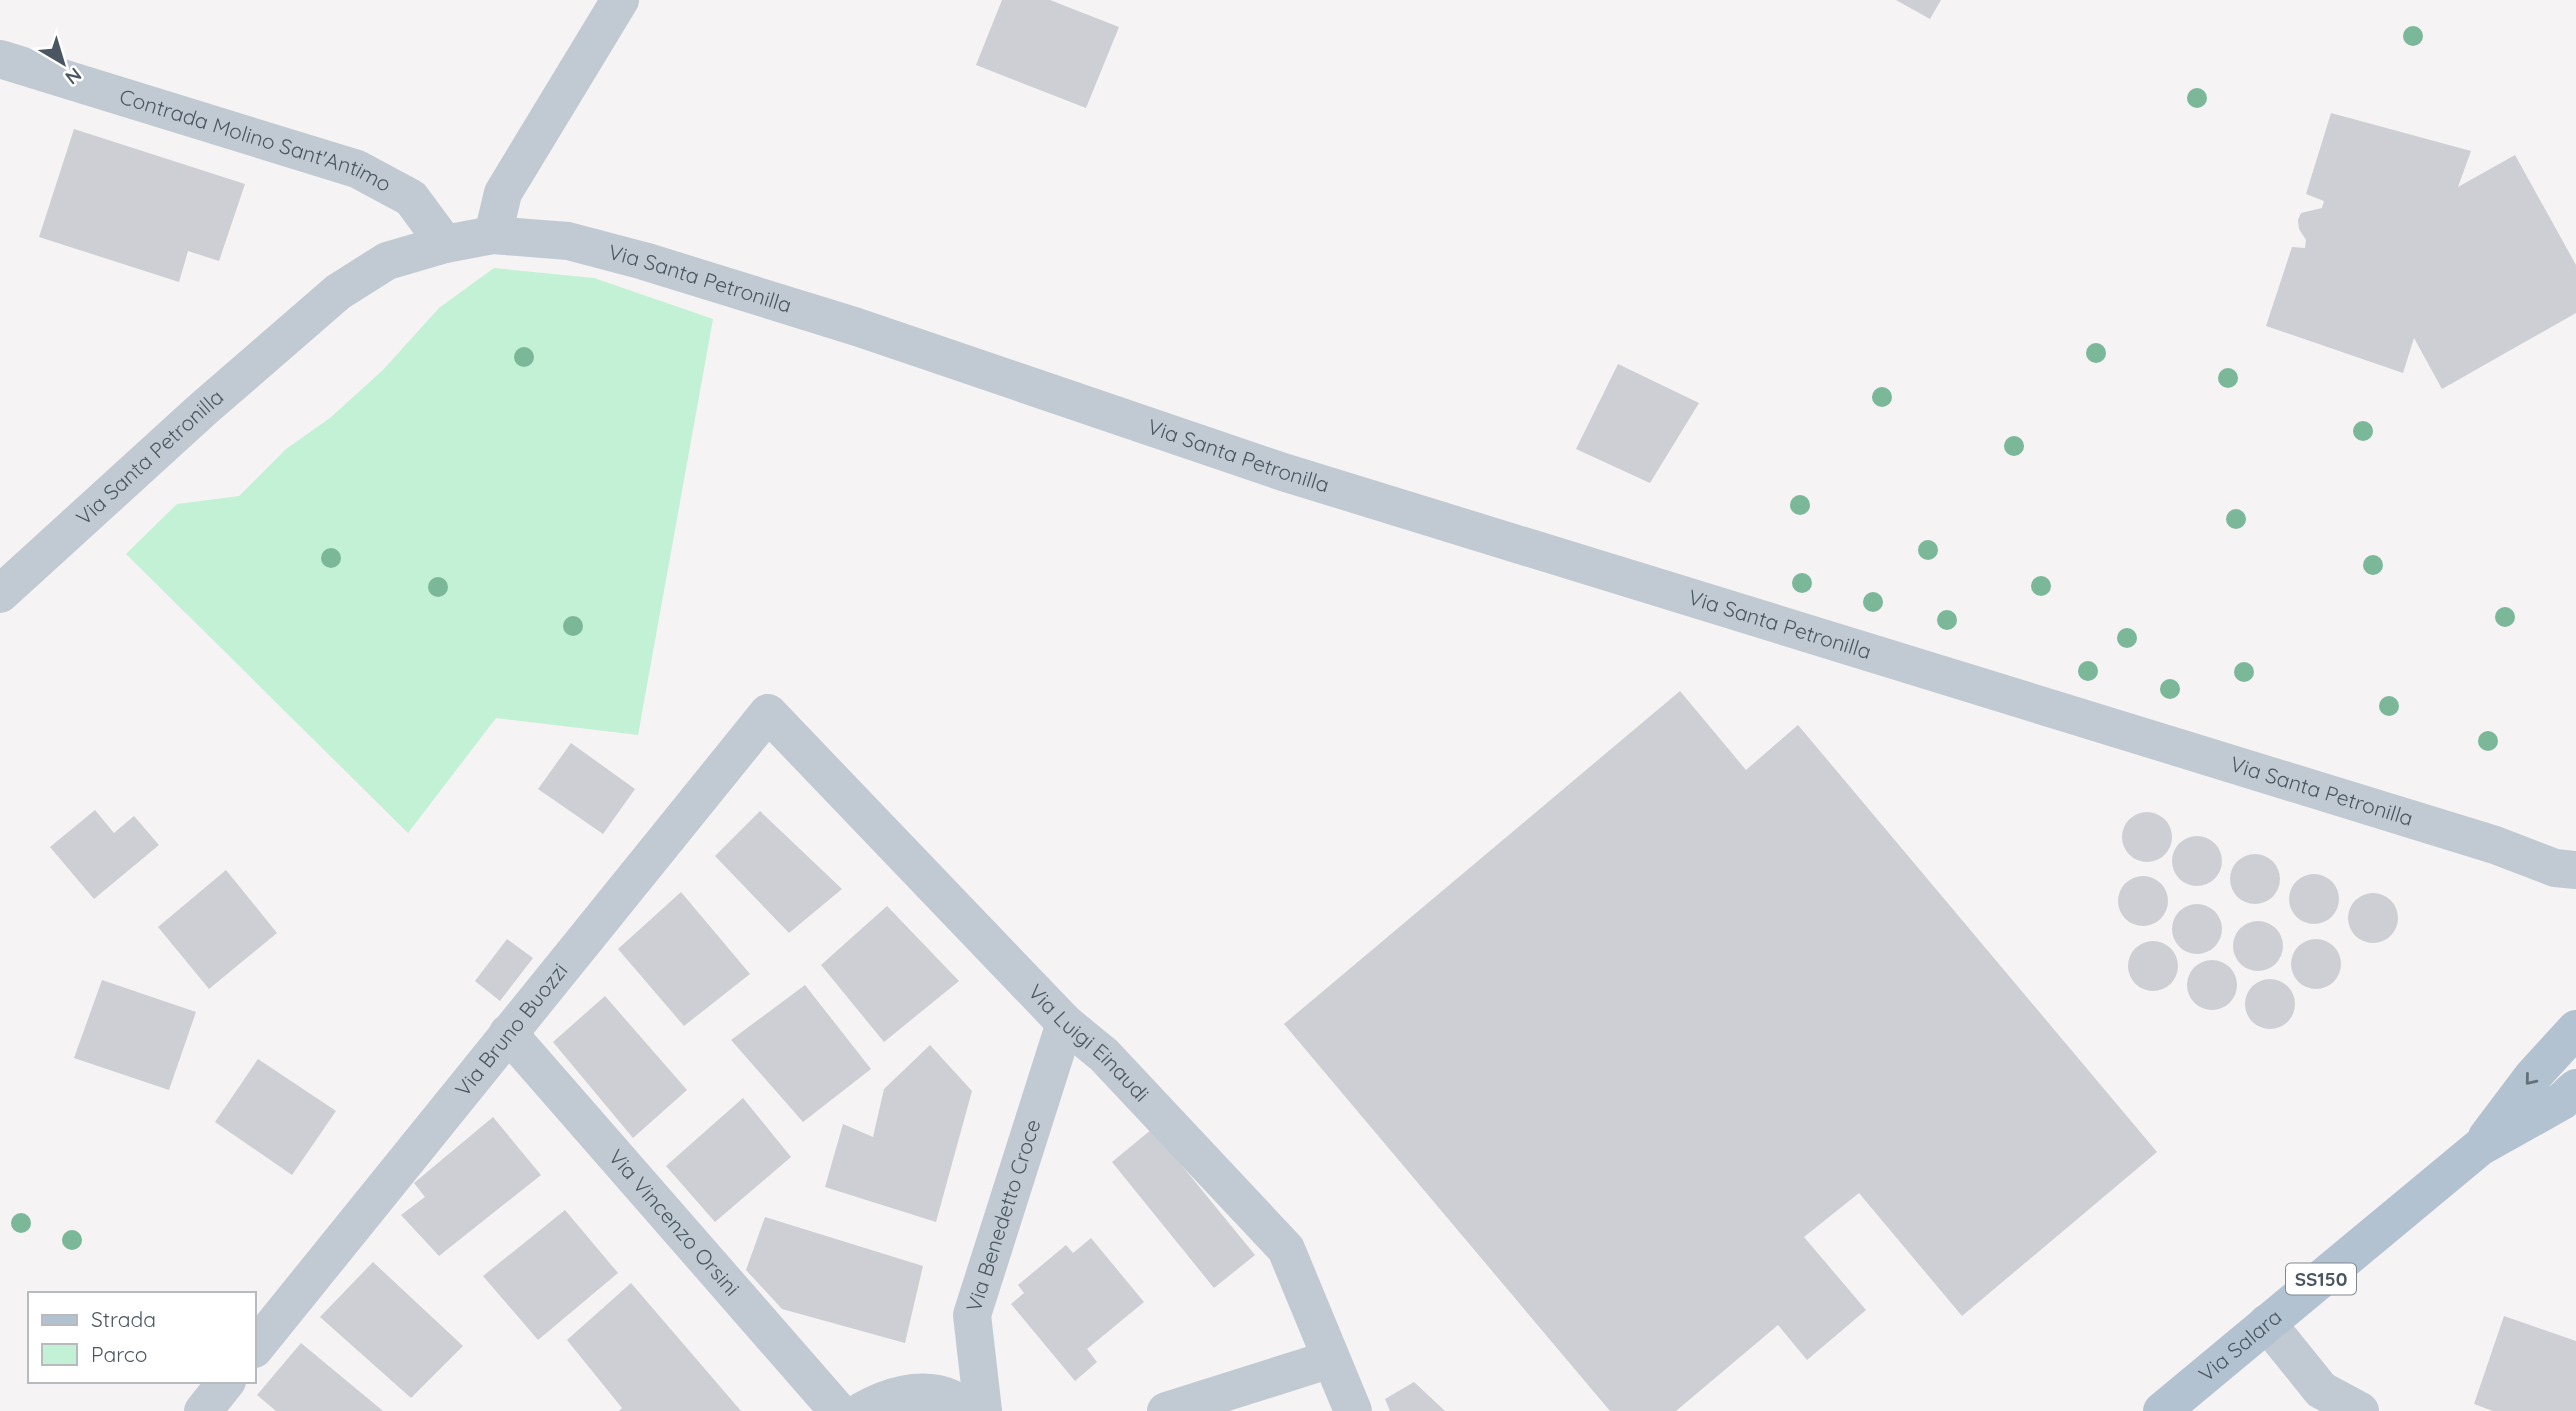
<svg xmlns="http://www.w3.org/2000/svg" width="2576" height="1411" viewBox="0 0 2576 1411" font-family="Quicksand,sans-serif">
<style>
.green{fill:#c3f1d5}
.building{fill:#cdcfd5}
.lines{fill:none;stroke-linecap:round;stroke-linejoin:round}
.minor{stroke:#c1cad2;stroke-width:38}
.major{stroke:#b3c2d1;stroke-width:38}
.tree{fill:#7bb799}
.oneway{stroke:#64717d}
.labels{text-anchor:middle;stroke-width:6;stroke-linejoin:round;paint-order:stroke}
.shield{fill:#fff;stroke:#808990;stroke-width:2}
.shield-label{font-size:19px;font-weight:bold;fill:#4a5661}
.street-label{font-size:21px;fill:#4a5661;stroke:#fff}
</style>
<rect width="100%" height="100%" fill="#f5f3f3"/>
<path class="green" d="M494,268L594,278L713,319L638,735L496,718L408,833L126,554L177,504L239,496L286,449L330,418L383,370L439,308Z"/>
<path class="building" d="M1002,0H1050L1119,27L1086,108L976,65Z
M1896,0H1941L1930,19Z
M2331,113L2471,151L2458,187L2515,155L2576,265V313L2442,389L2414,338L2403,373L2266,326L2292,247L2305,248L2306,240L2299,229L2298,220L2301,213L2322,208L2324,201L2306,194Z
M74,129L245,184L219,261L188,251L179,282L39,237Z
M1618,364L1699,403L1650,483L1576,449Z
M1680,691L1746,770L1798,725L2157,1152L1962,1316L1859,1193L1804,1237L1866,1310L1807,1360L1778,1325L1676,1411H1610L1284,1024Z
M571,743L635,789L603,834L538,789Z
M95,810L114,833L134,816L159,845L94,899L50,847Z
M760,811L842,889L789,933L715,856Z
M2122 837a25 25 0 1 1 50 0a25 25 0 1 1-50 0Z
M2172 861a25 25 0 1 1 50 0a25 25 0 1 1-50 0Z
M2230 879a25 25 0 1 1 50 0a25 25 0 1 1-50 0Z
M226,870L277,933L209,989L158,927Z
M2289 899a25 25 0 1 1 50 0a25 25 0 1 1-50 0Z
M2118 901a25 25 0 1 1 50 0a25 25 0 1 1-50 0Z
M681,892L750,974L684,1026L618,949Z
M2348 918a25 25 0 1 1 50 0a25 25 0 1 1-50 0Z
M2172 929a25 25 0 1 1 50 0a25 25 0 1 1-50 0Z
M887,906L959,981L884,1042L821,965Z
M2233 946a25 25 0 1 1 50 0a25 25 0 1 1-50 0Z
M507,939L533,958L500,1001L475,981Z
M2291 964a25 25 0 1 1 50 0a25 25 0 1 1-50 0Z
M2128 966a25 25 0 1 1 50 0a25 25 0 1 1-50 0Z
M2187 985a25 25 0 1 1 50 0a25 25 0 1 1-50 0Z
M2245 1004a25 25 0 1 1 50 0a25 25 0 1 1-50 0Z
M102,980L196,1012L169,1090L74,1058Z
M805,985L871,1069L803,1122L731,1040Z
M605,996L687,1090L633,1138L553,1042Z
M930,1045L972,1091L936,1222L825,1187L843,1124L873,1137L884,1089Z
M258,1059L336,1111L292,1175L215,1122Z
M743,1098L791,1157L715,1222L666,1166Z
M493,1117L541,1175L439,1256L401,1215L425,1197L414,1183Z
M1152,1129L1255,1255L1214,1288L1112,1162Z
M565,1210L618,1273L538,1340L483,1276Z
M765,1217L923,1266L905,1343L782,1309L746,1270Z
M1091,1238L1144,1302L1087,1349L1097,1362L1075,1381L1011,1304L1024,1293L1018,1285L1066,1245L1073,1253Z
M373,1262L463,1346L411,1398L320,1317Z
M631,1283L741,1411H619L622,1408L567,1340Z
M2504,1316L2576,1341V1411H2493L2474,1404Z
M301,1343L383,1411H276L257,1395Z
M1414,1382L1445,1411H1390L1385,1399Z"/>
<g class="lines">
<g class="minor">
<path id="s1" d="M0,59L357,169L411,198L445,244"/>
<path d="M493,235L503,193L620,0"/>
<path id="s2" d="M0,594L203,409L338,292L387,261L445,244L493,235L568,241L644,261L857,327L1283,472L2495,845L2555,868L2576,870"/>
<path id="s3" d="M508,1033L838,1411"/>
<path d="M2267,1323L2321,1390L2360,1411"/>
<path id="s4" d="M254,1349L768,713L1065,1023L1104,1055L1286,1249L1353,1411"/>
<path d="M203,1411L227,1381"/>
<path d="M862,1411C886,1397 922,1385 950,1398C956,1401 963,1407 969,1411"/>
<path id="s5" d="M983,1411L972,1315L1065,1023"/>
<path d="M1166,1411L1331,1359"/>
</g>
<g class="major">
<path d="M2487,1137L2533,1076L2576,1029"/>
<path id="s6" d="M2162,1411L2480,1147L2562,1101L2576,1088"/>
</g>
</g>
<g class="tree">
<circle cx="2413" cy="36" r="10"/>
<circle cx="2197" cy="98" r="10"/>
<circle cx="2096" cy="353" r="10"/>
<circle cx="524" cy="357" r="10"/>
<circle cx="2228" cy="378" r="10"/>
<circle cx="1882" cy="397" r="10"/>
<circle cx="2363" cy="431" r="10"/>
<circle cx="2014" cy="446" r="10"/>
<circle cx="1800" cy="505" r="10"/>
<circle cx="2236" cy="519" r="10"/>
<circle cx="1928" cy="550" r="10"/>
<circle cx="331" cy="558" r="10"/>
<circle cx="2373" cy="565" r="10"/>
<circle cx="1802" cy="583" r="10"/>
<circle cx="2041" cy="586" r="10"/>
<circle cx="438" cy="587" r="10"/>
<circle cx="1873" cy="602" r="10"/>
<circle cx="2505" cy="617" r="10"/>
<circle cx="1947" cy="620" r="10"/>
<circle cx="573" cy="626" r="10"/>
<circle cx="2127" cy="638" r="10"/>
<circle cx="2088" cy="671" r="10"/>
<circle cx="2244" cy="672" r="10"/>
<circle cx="2170" cy="689" r="10"/>
<circle cx="2389" cy="706" r="10"/>
<circle cx="2488" cy="741" r="10"/>
<circle cx="21" cy="1223" r="10"/>
<circle cx="72" cy="1240" r="10"/>
</g>
<defs><path id="oneway-chevron" d="M-2-3.5L2.5 0L-2 3.5" fill="none" stroke-width="1.6" stroke-linecap="round" stroke-linejoin="round" transform="scale(1.75)"/></defs>
<use class="oneway" href="#oneway-chevron" transform="translate(2530 1080) rotate(129)"/>
<g class="labels">
<rect class="shield" x="2286" y="1263.5" width="70" height="31" rx="5"/>
<g class="shield-label">
<text x="2321" y="1286">SS150</text>
</g>
<g class="street-label">
<text dy="7" stroke="none"><textPath href="#s1" startOffset="268">Contrada Molino Sant'Antimo</textPath></text>
<text dy="7" stroke="none"><textPath href="#s2" startOffset="833">Via Santa Petronilla</textPath></text>
<text dy="7" stroke="none"><textPath href="#s2" startOffset="1400">Via Santa Petronilla</textPath></text>
<text dy="7" stroke="none"><textPath href="#s2" startOffset="203">Via Santa Petronilla</textPath></text>
<text dy="7" stroke="none"><textPath href="#s2" startOffset="1967">Via Santa Petronilla</textPath></text>
<text dy="7" stroke="none"><textPath href="#s2" startOffset="2534">Via Santa Petronilla</textPath></text>
<text dy="7" stroke="none"><textPath href="#s4" startOffset="410">Via Bruno Buozzi</textPath></text>
<text dy="7" stroke="none"><textPath href="#s4" startOffset="1278">Via Luigi Einaudi</textPath></text>
<text dy="7" stroke="none"><textPath href="#s5" startOffset="201">Via Benedetto Croce</textPath></text>
<text dy="7" stroke="none"><textPath href="#s3" startOffset="252">Via Vincenzo Orsini</textPath></text>
<text dy="7" stroke="none"><textPath href="#s6" startOffset="102">Via Salara</textPath></text>
</g>
</g>
<rect x="28" y="1292" width="228" height="91" fill="#ffffff" stroke="#b7bbc0" stroke-width="2"/>
<rect x="42" y="1315" width="35" height="10" fill="#b3c2d1" stroke="#b7bbc0" stroke-width="2"/>
<text x="91" y="1327" font-size="21" fill="#4a5661">Strada</text>
<rect x="42" y="1344" width="35" height="21" fill="#c3f1d5" stroke="#b7bbc0" stroke-width="2"/>
<text x="91" y="1362" font-size="21" fill="#4a5661">Parco</text>
<g transform="translate(63 63) rotate(142)" stroke="#ffffff" stroke-width="5" paint-order="stroke">
<path d="M0-5L12 26L0 18L-12 26Z" fill="#4a5661"/>
<text y="-10" font-size="19" font-weight="bold" text-anchor="middle" fill="#4a5661">N</text>
</g>
</svg>
